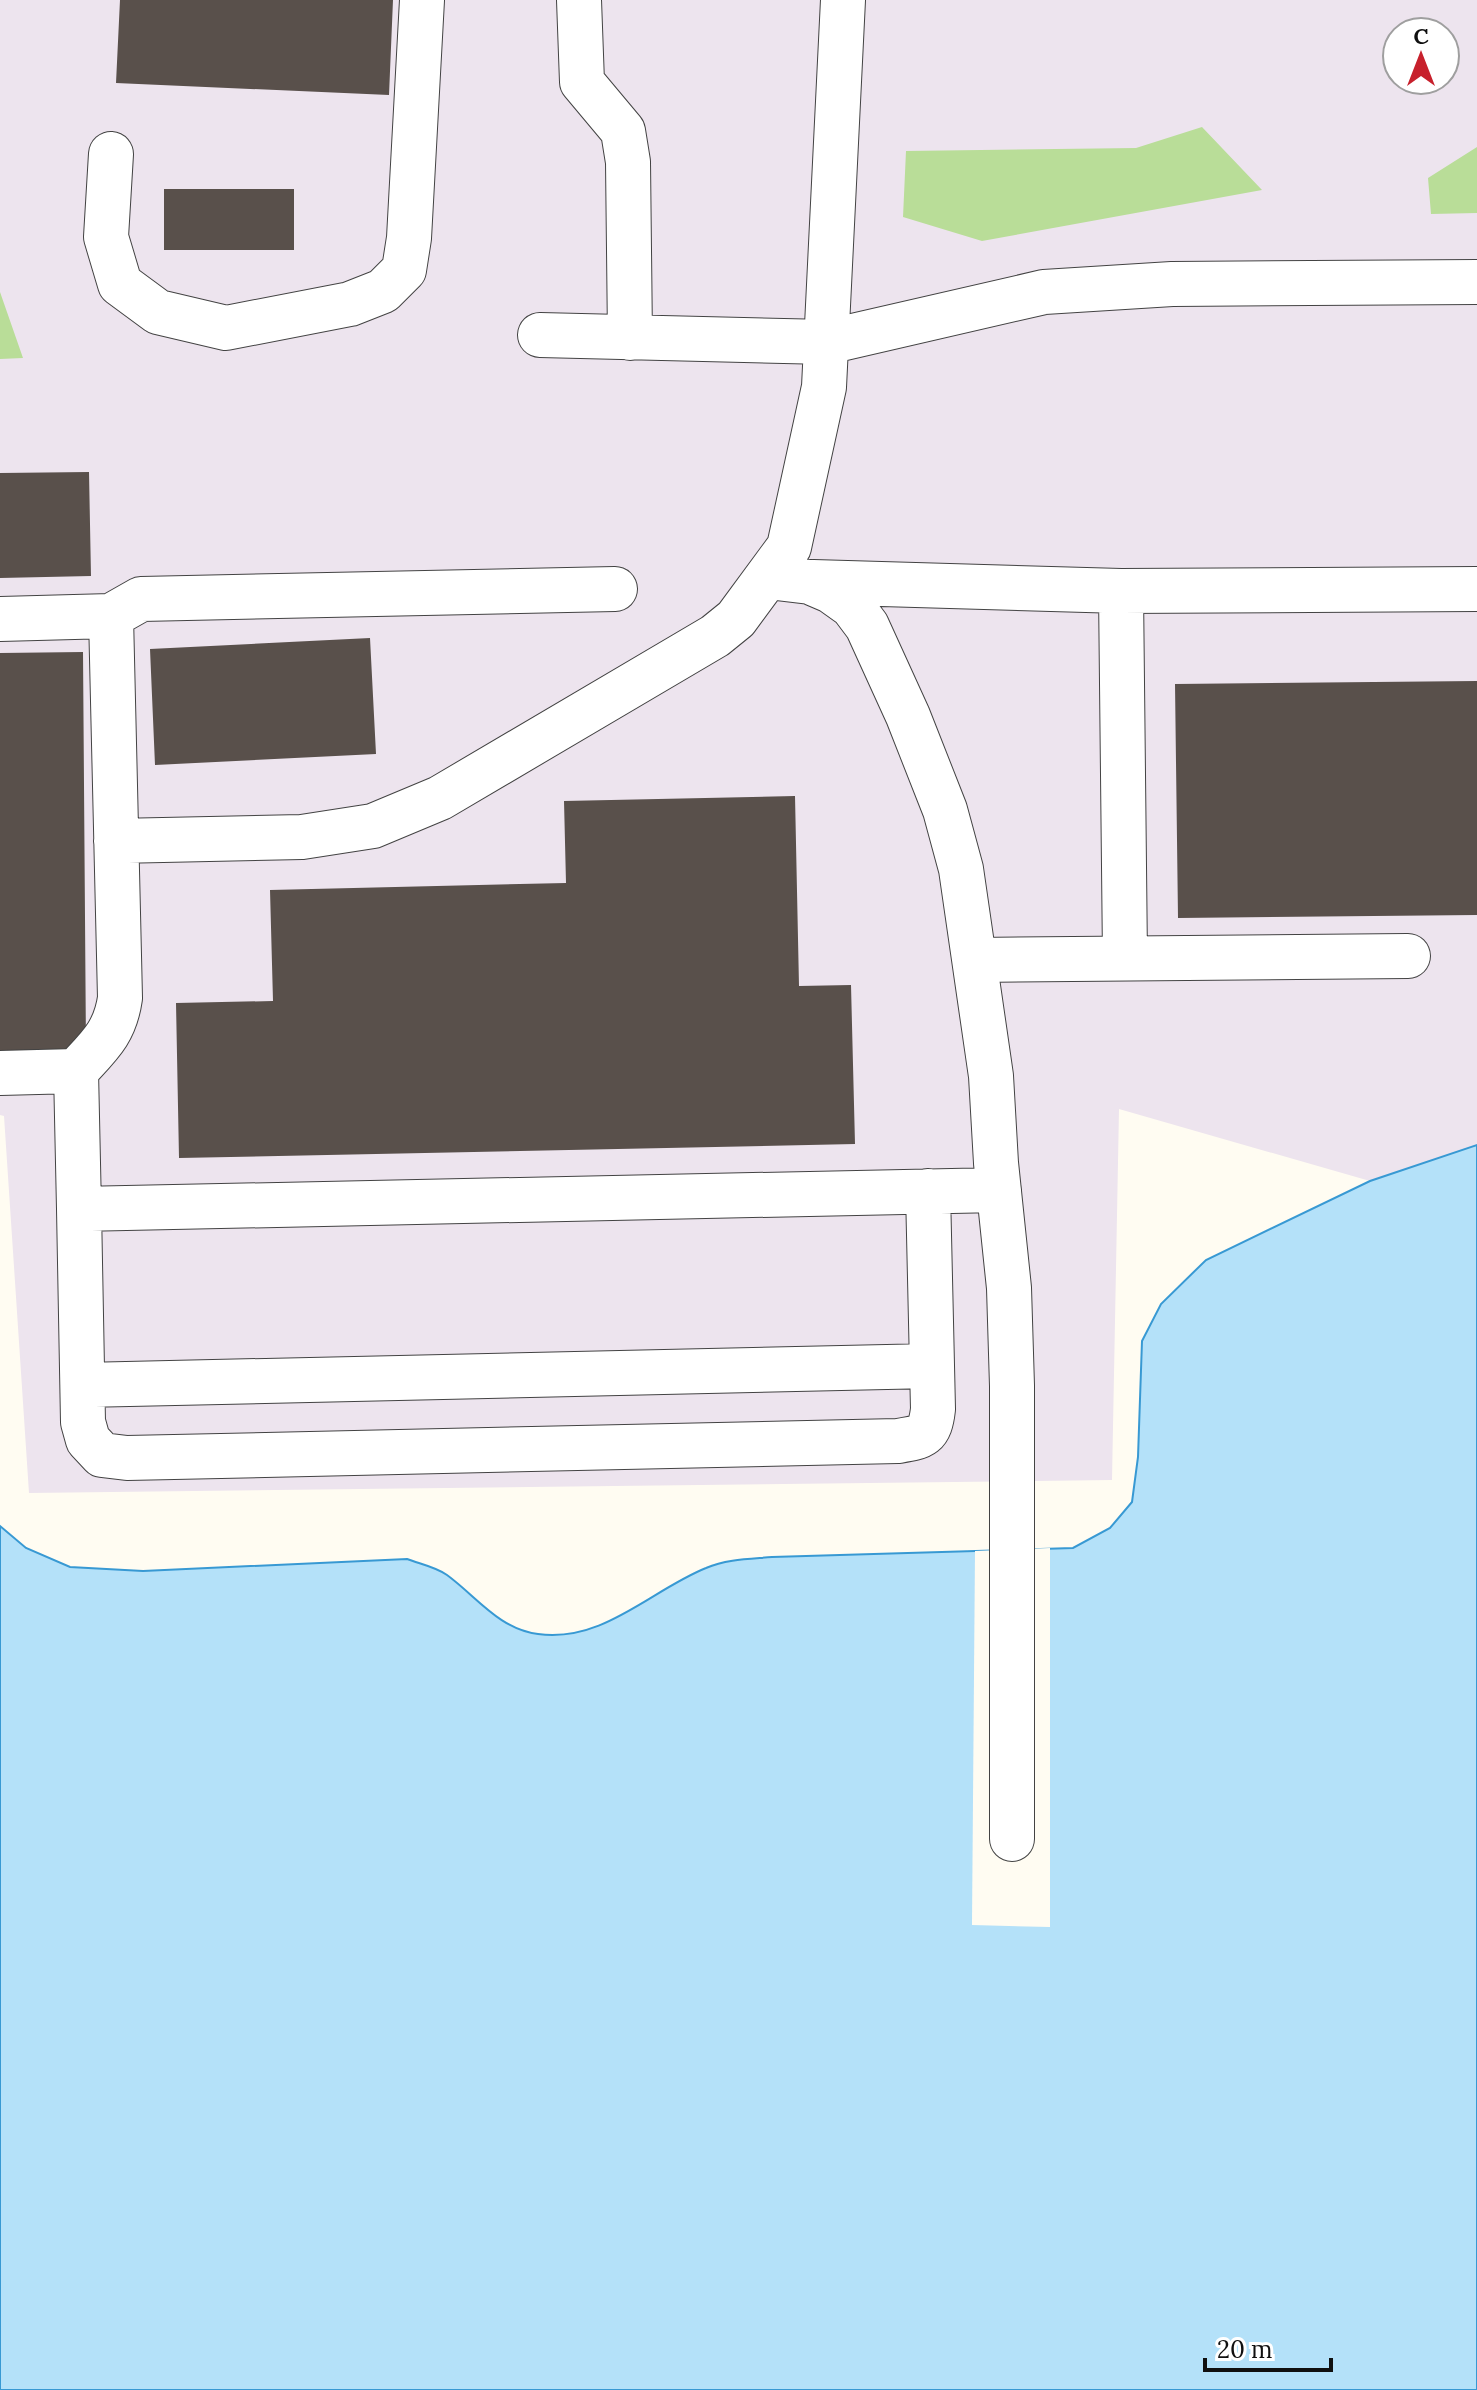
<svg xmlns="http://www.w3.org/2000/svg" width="1477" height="2390" viewBox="0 0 1477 2390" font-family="Lora,serif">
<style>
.industrial{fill:#ede4ee;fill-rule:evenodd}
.forest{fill:#b9dd98}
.water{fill:#b4e1f9;stroke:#3899d3;stroke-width:2}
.pier{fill:#fffcf2}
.building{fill:#59504b}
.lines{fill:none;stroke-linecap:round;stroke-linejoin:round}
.minor-casing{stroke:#434343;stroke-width:46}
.minor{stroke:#fff;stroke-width:44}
</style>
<rect width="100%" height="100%" fill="#fffcf2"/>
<path class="industrial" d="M0,0H1477V1145L1370,1181L1119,1109L1112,1480L29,1493L4,1116L0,1115ZM1397,32H1445V80H1397Z"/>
<path class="forest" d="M1202,127L1262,190L982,241L903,217L906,151L1136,148Z
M1477,147V213L1431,214L1428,178Z
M0,292L23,358L0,359Z"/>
<path class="water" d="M1477,1145V2390H0V1526L26,1548L70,1567L143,1571L407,1559C420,1564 436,1567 447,1575C477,1597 499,1629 538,1634C603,1643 651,1590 706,1568C727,1559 750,1559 772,1557L1073,1548L1110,1528L1132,1502L1138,1457L1142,1341L1161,1304L1206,1260L1370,1181Z"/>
<path class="pier" d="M1050,1548V1927L972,1925L975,1551Z"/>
<path class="building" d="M120,0H393L389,95L116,83Z
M164,189H294V250H164Z
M89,472L91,576L0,578V473Z
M370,638L376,754L155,765L150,649Z
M83,652L86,1050L0,1051V653Z
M1477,681V915L1178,918L1175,684Z
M795,796L799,986L851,985L855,1144L179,1158L176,1003L273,1001L270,890L566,883L564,801Z"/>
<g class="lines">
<g class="minor-casing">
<path id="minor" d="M579,0L582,82L623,131L628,162L630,338
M111,154L106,237L120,284L158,312L226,328L350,304L383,291L404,270L409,238L422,0
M540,335L827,342L1044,292L1172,284L1477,282
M768,577L810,582L831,591L852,606L867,626L908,716L945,810L961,869L991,1076L996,1163L1009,1288L1012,1386V1839
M813,582L1121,591L1477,589
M1121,591L1125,958
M111,616L141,599L615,589
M0,619L111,616L120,998C115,1033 99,1046 76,1071L79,1209L999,1190
M116,841L302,837L373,826L440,798L715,636L736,619L789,547L824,387L843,0
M975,960L1408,956
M0,1073L76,1071
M79,1209L83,1422L88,1440L102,1455L127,1458L898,1441C923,1437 930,1436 933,1409L928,1191
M83,1385L932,1366"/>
</g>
<use href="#minor" class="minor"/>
</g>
<g transform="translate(1421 56)"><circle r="38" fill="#ffffff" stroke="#9f9f9f" stroke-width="2"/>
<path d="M0-6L14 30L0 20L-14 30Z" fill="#c7202c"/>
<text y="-12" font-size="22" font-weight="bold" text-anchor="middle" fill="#101010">С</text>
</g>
<path d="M1205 2358v12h126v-12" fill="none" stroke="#101010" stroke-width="4"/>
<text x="1217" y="2358" font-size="24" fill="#101010" stroke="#ffffff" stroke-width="6" paint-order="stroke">20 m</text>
</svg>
